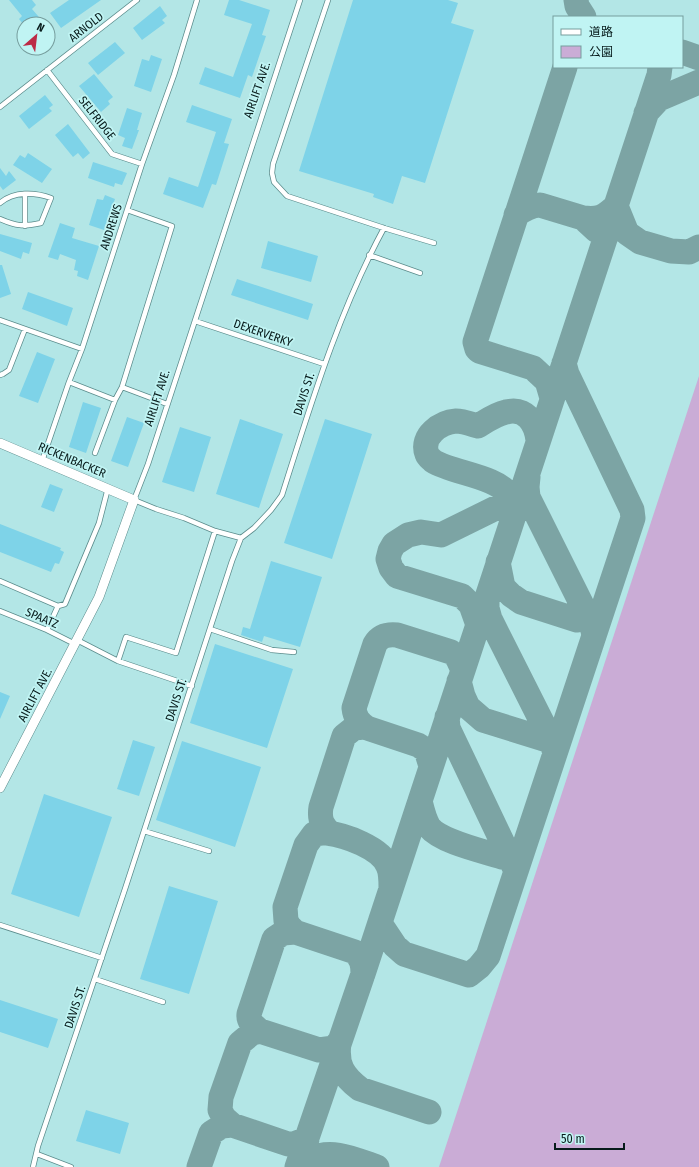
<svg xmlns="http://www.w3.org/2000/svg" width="699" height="1167" viewBox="0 0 699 1167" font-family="'Fira Sans Condensed','Noto Sans JP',sans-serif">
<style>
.green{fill:#caacd6}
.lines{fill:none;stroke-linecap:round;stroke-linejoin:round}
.taxiway{stroke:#7ca4a4;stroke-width:25}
.building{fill:#7ed3e8}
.lane-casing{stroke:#5b8c8c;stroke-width:6}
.street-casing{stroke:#5b8c8c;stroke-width:10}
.lane{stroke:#fff;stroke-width:4.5}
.street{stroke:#fff;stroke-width:9}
.labels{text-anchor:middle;stroke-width:3.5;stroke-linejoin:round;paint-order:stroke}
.street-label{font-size:12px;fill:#071b1b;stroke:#c0f4f3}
</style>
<rect width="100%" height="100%" fill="#b3e6e6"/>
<path class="green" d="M699,376V1167H439Z"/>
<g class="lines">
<path class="taxiway" d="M576,0L577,6L584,17
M682,52L699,58
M646,113L659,99L699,82
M516,215C523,210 531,205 540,205L583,218L596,230
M583,218C599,220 604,217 616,206L627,233L640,242L671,251L689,252L699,247
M552,398L547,381L533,368L479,351L477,349L475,342L565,67
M528,477L527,487L528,497L592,625L594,636
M515,513C513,507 512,500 509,495C497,476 452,473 433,461C431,459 428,457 427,454C420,436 441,422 456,421C463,421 471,424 478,426C486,421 496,414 506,412C526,407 536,423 538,440
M498,562L503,587L511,595L521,602L577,620L588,618L600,611
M487,597V608L490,619L551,740L555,753
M477,622L471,605L462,596L397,576L391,568L388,559L390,551L394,544L408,535L421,532L441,535L510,501L522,491
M459,681L463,696L468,707L483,720L544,739L556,734L559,730
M447,717L448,728L516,871
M367,728C359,723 355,718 354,708L375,644C380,636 387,634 397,635L451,652L457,657L463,670
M420,801C422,809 424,819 429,827C441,842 483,851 502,857L512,854L519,849
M332,834C322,827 319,819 321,807L344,736L354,728L364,727L418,745L426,750L431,766
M381,919V925L395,946L404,954L469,975L479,967L488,956L633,518L632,510L567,374L564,363
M295,932L289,926L286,921L285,907L306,845L314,834C318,834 323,832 327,833C345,835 381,848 388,866C391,872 391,881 391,888
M260,1031C254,1026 248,1022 249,1014L274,939L283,933L295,932L355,952C362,959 363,965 363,974
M339,1043C336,1065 343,1076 360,1089L429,1112
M307,1139L294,1144H288L232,1125L224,1118L220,1110L221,1097L240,1043L252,1033L260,1031L319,1050L334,1048L339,1042
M199,1167L211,1133L222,1126L232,1125
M297,1167L363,974L659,75L660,67
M301,1167C305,1165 307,1161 311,1159C332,1148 356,1160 377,1167"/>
</g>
<path class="building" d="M9,0H32L36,5L32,9L45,24H23L19,19L22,16Z
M69,0H101L61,28L50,13Z
M229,0H239L270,10L262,35L266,36L252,77L248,75L240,98L199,84L205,67L233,77L252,24L224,15Z
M353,0H448L458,3L451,23L474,30L425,183L402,176L393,204L373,197L374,194L299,171Z
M160,6L167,16L162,20L165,23L142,40L133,28Z
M115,42L125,53L98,75L88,63Z
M151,55L162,59L151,92L134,86L142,59L149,61Z
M94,74L113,97L108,101L110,104L101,112L79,86Z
M45,95L53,105L49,108L52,111L29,129L19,116Z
M192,105L232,119L224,143L229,144L216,185L212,184L203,208L163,194L169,177L198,187L216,132L186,122Z
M127,108L142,113L137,130H139L132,149L122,146L125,138L118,135Z
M68,124L90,153L83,159L78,153L73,157L55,135Z
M28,153L52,169L42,183L13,165L20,155L25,158Z
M93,162L127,173L122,185L115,183L114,187L88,178Z
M0,168L6,176L9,171L16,180L3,190L0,186Z
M105,195L115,199L104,230L89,225L97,199L103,200Z
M60,223L75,228L72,238L99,246L88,280L77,276L78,271L74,270L76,260L60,254L58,260L48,257Z
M0,234L32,243L29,254L23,252L21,259L0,251Z
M268,241L318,256L311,282L261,268Z
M0,265H2L11,294L0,298Z
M237,279L313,304L308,320L231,295Z
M28,292L73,308L67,326L22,309Z
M37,352L55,359L38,403L19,396Z
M83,402L101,408L86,453L69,447Z
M127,417L144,423L128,467L111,461Z
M240,419L283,434L259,508L216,494Z
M325,419L372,434L332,559L284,543Z
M180,427L211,437L194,492L162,482Z
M50,484L63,489L54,512L41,507Z
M0,524L61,548L60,550L64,552L59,564L55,563L51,572L0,552Z
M271,561L322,577L300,647L264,636L262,642L241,635L243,627L250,629Z
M215,644L293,669L267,748L190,723Z
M0,692L10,696L0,719Z
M133,740L155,747L139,796L117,789Z
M182,741L261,767L235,847L156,820Z
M44,794L112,817L79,917L11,894Z
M169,886L218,901L189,994L140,979Z
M0,1000L58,1019L48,1048L0,1032Z
M86,1110L129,1123L120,1154L76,1141Z"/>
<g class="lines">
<g class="lane-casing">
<path id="lane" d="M328,0L273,164L272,173L274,182L287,196L384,228L434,243
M47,70L112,154L142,164
M0,107L137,0
M25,194V226
M0,203C14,191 35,192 51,198L41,223C23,227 16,226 0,219
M369,255L420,273
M0,320L82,349
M195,321L324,364
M0,375L3,374L9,370L25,329
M69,382L115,400
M122,387L167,404
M95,453L115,400L122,387L172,226L127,210
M42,461L69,382L82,349L142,164L174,75L197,0
M241,538L215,531L184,518L156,509L134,500L148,464L300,0
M0,581L58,606L47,630
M58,606L65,604L99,523L108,488
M0,611L47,630L75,644
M210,629L272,650L294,652
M77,640L118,661L192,686
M118,661L126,637L176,653L215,531
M144,831L209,851
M0,925L102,958
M95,979L163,1002
M37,1154L71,1167
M33,1167L38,1146L125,889L232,561L241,538L254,528L271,510L282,495C311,404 338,313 384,228"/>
</g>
<g class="street-casing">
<path id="street" d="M0,443L134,500L99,597L0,788"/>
</g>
<use href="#lane" class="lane"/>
<use href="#street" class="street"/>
</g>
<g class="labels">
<g class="street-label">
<text transform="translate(86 27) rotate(-38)" y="4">ARNOLD</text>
<text transform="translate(257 90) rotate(-71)" y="4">AIRLIFT AVE.</text>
<text transform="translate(97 118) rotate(52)" y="4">SELFRIDGE</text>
<text transform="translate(111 227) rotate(-72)" y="4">ANDREWS</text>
<text transform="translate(263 333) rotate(19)" y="4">DEXERVERKY</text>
<text transform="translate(304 394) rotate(-72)" y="4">DAVIS ST.</text>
<text transform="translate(157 398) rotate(-72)" y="4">AIRLIFT AVE.</text>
<text transform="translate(72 460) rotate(23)" y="4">RICKENBACKER</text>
<text transform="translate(42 618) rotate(23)" y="4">SPAATZ</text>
<text transform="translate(35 695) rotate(-62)" y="4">AIRLIFT AVE.</text>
<text transform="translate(176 700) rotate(-72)" y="4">DAVIS ST.</text>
<text transform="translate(75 1007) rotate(-72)" y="4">DAVIS ST.</text>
</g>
</g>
<rect x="553" y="16" width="130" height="52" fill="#c0f4f3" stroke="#769d9d"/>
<rect x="561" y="29" width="20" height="6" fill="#ffffff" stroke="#769d9d"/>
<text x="589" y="36" font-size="12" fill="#071b1b">道路</text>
<rect x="561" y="46" width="20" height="12" fill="#caacd6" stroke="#769d9d"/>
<text x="589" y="56" font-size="12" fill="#071b1b">公園</text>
<g transform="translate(36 36) rotate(28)"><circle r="19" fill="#c0f4f3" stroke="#769d9d"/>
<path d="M0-3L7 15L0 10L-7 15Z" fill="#bc2b46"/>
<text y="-6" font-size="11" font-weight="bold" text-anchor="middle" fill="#071b1b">N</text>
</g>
<path d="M555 1143v6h69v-6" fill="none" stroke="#071b1b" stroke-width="2"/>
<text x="561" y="1143" font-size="12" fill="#071b1b" stroke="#c0f4f3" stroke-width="3" paint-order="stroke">50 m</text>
</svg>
